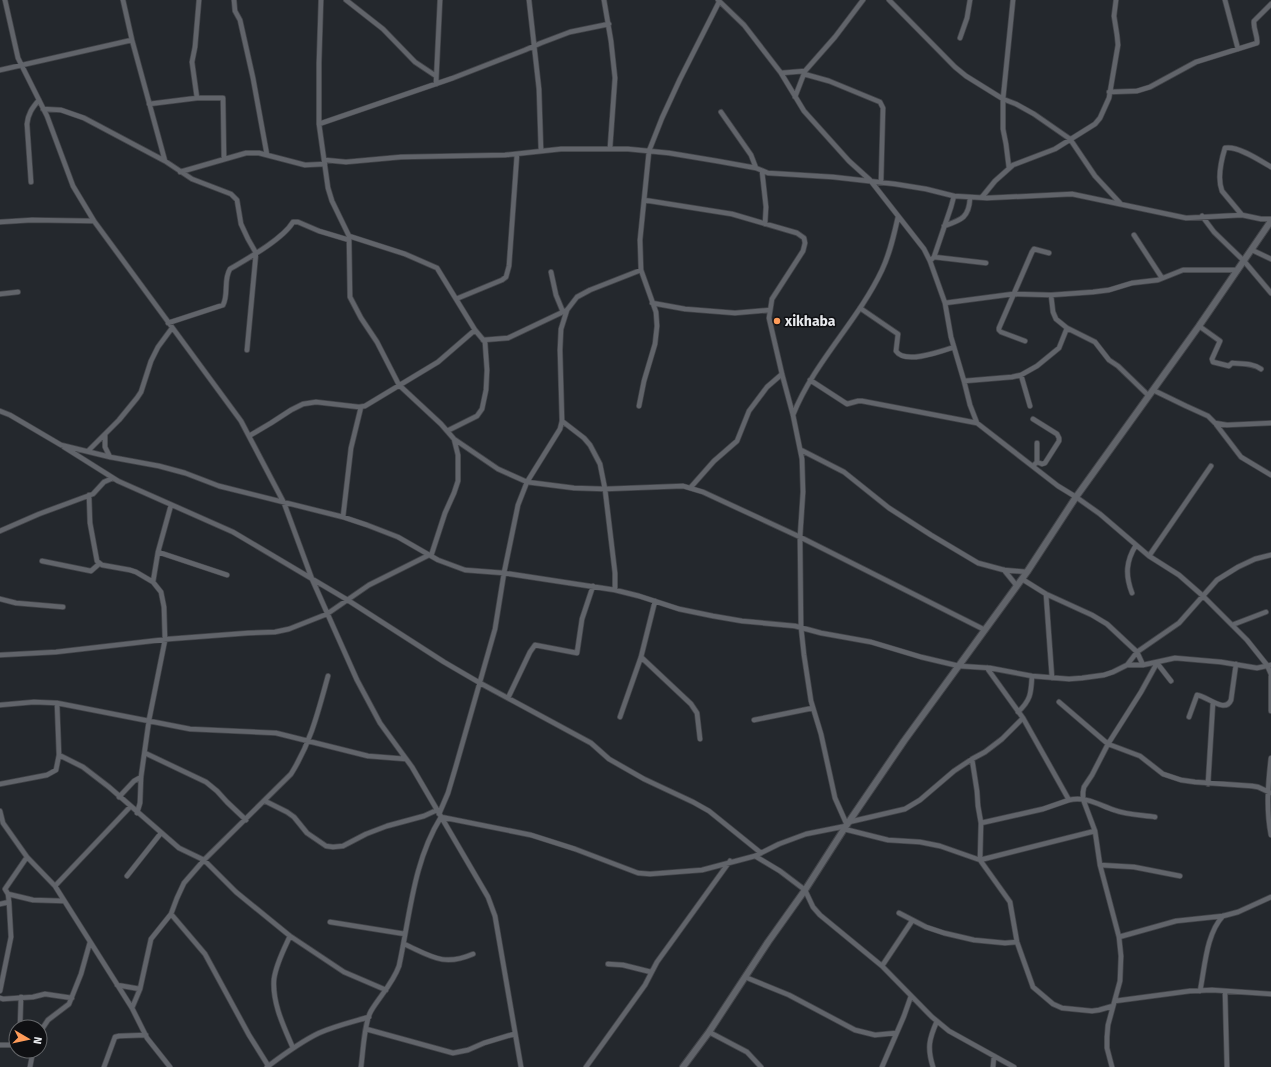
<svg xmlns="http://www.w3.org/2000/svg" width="1271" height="1067" viewBox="0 0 1271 1067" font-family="'Fira Sans',sans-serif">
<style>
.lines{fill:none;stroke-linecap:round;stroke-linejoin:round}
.minor-casing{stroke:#424449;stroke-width:6}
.tertiary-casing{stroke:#424449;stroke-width:8}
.minor{stroke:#61646a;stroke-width:4.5}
.tertiary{stroke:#61646a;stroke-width:6}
.poi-dot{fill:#fe9b59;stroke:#0f1013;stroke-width:1.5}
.labels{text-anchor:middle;stroke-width:3;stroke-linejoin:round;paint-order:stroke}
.poi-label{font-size:14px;font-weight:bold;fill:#e7e9ed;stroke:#0f1013;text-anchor:start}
</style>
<rect width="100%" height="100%" fill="#24282d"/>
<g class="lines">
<g class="minor-casing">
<path id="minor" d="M5,0L18,58L47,116L73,186L94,221L241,421L284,503L312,579L357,680L380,723L412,767L488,897L495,916L521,1067
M123,0L132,40L165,161
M234,0L235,11L240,20L253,78L267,155
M321,0L319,63V124L328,188L332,201L349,236L350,297L361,318L377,342L399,385L441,424L454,439L498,469L527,482L574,488L605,489L683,486L703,492L800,537L985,630
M346,0L383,29L415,62L436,76
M529,0L539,89L541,151
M604,0L611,41L615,78L610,148
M718,0L744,25L781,73L805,71
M889,0L955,67L966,76L1003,99L1016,104L1034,114L1070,139L1095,176L1120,203
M1225,0L1238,49
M960,38L967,18L970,0
M0,70L132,40
M781,73L804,111L849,161L870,180L924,249L930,261L945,303L951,337L964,381L970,405L977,423L1058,486L1076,497L1100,514L1149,556L1179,575L1203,596L1247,640L1267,665L1271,674
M804,74L829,81L880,102L883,108L881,182
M436,84L440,0
M1109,92L1137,91L1150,87L1196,62L1257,43C1258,36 1253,29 1254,21L1271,4
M795,97L805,71L835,37L863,0
M197,98L192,62L195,47L199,0
M149,104L197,98H223L224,159
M43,109L61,110L84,118L165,161L192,179L231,194L237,200L241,224L248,239L256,253L247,350
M721,112L751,155L756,168
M319,124L453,78L525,50L541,43L570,32L609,24
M325,160L346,162L401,157L505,155L561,149H628L669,153L717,161L756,168L768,173L833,177L895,184L926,189L954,196L987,198L1072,194L1186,218L1242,215L1261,219H1271
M1009,168L1006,144L1003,129V99L1013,0
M762,171L766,207L765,224
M180,172L246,153H259L305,165L325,164
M31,182L27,124C28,114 32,108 39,100
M982,197L995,181L1013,165L1055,149L1095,124L1100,118L1109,98L1118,45L1117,35L1114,16L1116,0
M644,200L732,214L797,233L804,238L805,243L803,251L772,299L769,318L782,374L793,415L802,459L803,492L800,537L801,627L804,655L811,701L821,734L835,798L847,825
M1242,215L1222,191C1217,178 1221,161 1225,148C1237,145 1261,161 1271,167
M1202,216L1214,232L1244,261L1271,293
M0,222L32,220L94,221
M944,226C961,220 969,218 970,198
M1134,235L1162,278
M349,236L405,254L437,268L475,330L485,342L487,370L486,390L482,409L477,416L447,431
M1252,250L1271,259
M934,257L986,263
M930,261L934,257L951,207L954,196
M551,272L556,295L563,312
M0,294L18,292
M1051,295L1053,312L1056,319L1067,328L1095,342L1109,360L1118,366L1149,396
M456,299L502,280L506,277L509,266L517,154
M652,303L685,309L735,313L770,310
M945,303L1013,294L1051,295L1093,292L1109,290L1132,283L1158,280L1183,270H1238
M860,308L898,334L896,351C905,365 942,351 954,347
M168,323L223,305C229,294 223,280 230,269C247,259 283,239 293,222H298L319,231L349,240
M1199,326L1220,341L1212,359L1213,362L1229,366L1232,363C1242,364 1253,363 1261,369
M483,340L508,338L567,310
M1025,341L1001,332L999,330V328L1032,252L1034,249L1049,253
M1021,375L1030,406
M810,380L847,404L858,401H862L977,423
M964,381L1012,377L1021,375L1037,366L1059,348L1067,328
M1153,390L1186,406L1208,416L1215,423L1241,457L1271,475
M639,406L644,381L655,344L657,326L656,312L641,270L640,240L649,151L662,118L680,79L719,2
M0,411L10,415L61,445L110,457L159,466L185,473L219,486L343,517L367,525L398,537L438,560L465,570L504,573L615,590L639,596L679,609L713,616L742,621L795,626L821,633L871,642L921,657L959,666L990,668L1032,676L1069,679L1082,678L1104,675L1113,672L1127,665H1143L1175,658L1221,662L1257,668L1271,665
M793,415C814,362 858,321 882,270C890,253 894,235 898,217
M1033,419L1057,434L1059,438V441L1045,463L1042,464L1037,462
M562,421L584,438L590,445L600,464L605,489L615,573V590
M1215,423L1227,425L1271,423
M105,435V447L110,457
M249,436L271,423L291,410L303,404L316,402L359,407L365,406L438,362L475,330
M64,447L118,481L233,532L346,599L444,662L480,683L591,743L609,759L644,779L693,802L709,811L761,853
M801,450L844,472L889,508L931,535L978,563L1004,570L1027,572
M88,451L119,420L137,398L141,392L151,361L158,347L172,328
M1035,464L1037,462V443
M691,487L714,461L737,441L749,411L767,387L782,374
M89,495L90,523L97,561L102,565L130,570L136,572L153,582L161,592L164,607L165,640L149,720L141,777L140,803L137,813
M343,517L351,448L361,407
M0,531L39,514L93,494L104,482L113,478
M158,552L227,575
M431,556L445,513L454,493L458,481V455L454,439
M1149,556L1211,466
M42,561L91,571L99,564
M1004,570L1017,586
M1022,579L1046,594L1092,615L1107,624L1137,652L1143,665
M153,582L158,552L171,505
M1132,593C1125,575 1126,561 1136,545
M1046,594L1052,678
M0,599L16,603L63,607
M1232,625L1266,612
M0,655L56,652L169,639L248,633L275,632L289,629L327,614L369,585L429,555
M641,657L691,704L697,713L700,739
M1127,665L1137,652L1179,623L1217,580L1238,567L1255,559L1271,555
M987,668L1023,718L1069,800C1086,796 1099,805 1114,810C1127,815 1142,815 1155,817
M1271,676V711
M508,698L530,652L535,645L577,653L582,619L593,586
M1059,702L1108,744L1140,756L1163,774L1181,780L1195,782L1252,786L1258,787L1271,793
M0,705L34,702L57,703L190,729L276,733L368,756L406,759
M1018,712C1031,700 1031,693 1032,676
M620,717L641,657L655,601
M1189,717L1197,695C1207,696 1225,714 1231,700L1236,664
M754,720L813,708
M145,753L206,782L217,791L227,802L246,820
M59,755L83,767L109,787L179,848L204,860L236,892L290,936L344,972L386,990
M1271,758C1268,784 1266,810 1271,835
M972,759L977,791L978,806L981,823L980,860
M0,784L47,775L56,770L59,755L57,703
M1208,784L1213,702
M119,797L134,781L141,777
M265,801L287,812L294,817L307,833L326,846L333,847L343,846L366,834L387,826L424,816L437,810
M0,811L3,823L27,857L55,886L132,1008L147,1038L170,1067
M439,814L448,793L456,766L495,629L504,573L518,505L527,482L560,429L562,421L560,350L561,329L567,310L577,297L590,290L641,270
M849,822L905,809L920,800L954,771L972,759L985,752L1002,739L1023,718
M981,823L1043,809L1069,800
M844,829L888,840L920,842L940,846L980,860L1010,902L1017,942L1033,987L1053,1004L1062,1008L1092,1011L1099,1010L1113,1006
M755,856L780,871L805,890L813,907L820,915L882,966L932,1017L949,1031L1014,1067
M980,860L1095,831
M1100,865L1134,867L1180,876
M127,876L161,833
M55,886L130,807
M8,894L33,900L64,901
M0,904L9,902
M899,913L926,927L944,933L974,940L1005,943L1017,942
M171,914L205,954L249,1035L269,1067
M330,922L405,934
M290,936C284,949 276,964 274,979C272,1003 284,1027 293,1048
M1119,937L1176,921L1223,916L1238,912L1271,897
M404,944C431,956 443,967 473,954
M608,964L623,965L651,972
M882,966L912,921
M745,977L789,995L855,1030L875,1035L896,1033
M117,985L140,989
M0,991L11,937L9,902L8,894L5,889L27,857
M1200,991C1205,967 1206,934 1223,916
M1225,991L1227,1067
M0,998L3,999L33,997L45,994L72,998
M1115,1001L1190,991L1212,990L1271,994
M132,1008L140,989L151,939L171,914L177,898L184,883L204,860L291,774C311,742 318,712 328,676
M20,1027L21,997
M366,1029L453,1053L468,1050L484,1043L514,1034
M40,1032L48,1020L69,1004L81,974L90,942
M709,1032L747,1052L761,1067
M0,1045H16
M30,1067L33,1051
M104,1067L115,1037L119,1036L146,1035
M267,1067C283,1055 300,1042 319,1033C335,1026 352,1022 369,1017
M361,1067C363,1053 364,1023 371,1011C380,996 393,983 399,966C410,916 413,862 441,817L531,835L575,849L638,873L650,874L702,870L755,856L779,844L806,834L846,826
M586,1067L645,985L657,962L730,861
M882,1067L904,1016L911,996
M933,1067C927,1048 929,1039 937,1021
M993,1067L994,1056
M1112,1067L1107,1048V1037L1108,1025L1120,981L1121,956L1119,937L1100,865L1095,831L1083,799V792L1084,787L1092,775L1108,744L1141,692L1157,663L1171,681"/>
</g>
<g class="tertiary-casing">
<path id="tertiary" d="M683,1067L709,1032L768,942L805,890L846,826L904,741L1027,572L1076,497L1199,326L1271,221"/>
</g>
<use href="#minor" class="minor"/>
<use href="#tertiary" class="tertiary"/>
</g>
<circle class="poi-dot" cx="777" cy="321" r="4"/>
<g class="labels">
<g class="poi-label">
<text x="785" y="326">xikhaba</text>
</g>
</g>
<g transform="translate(28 1039) rotate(99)"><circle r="19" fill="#0f1013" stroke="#65676a"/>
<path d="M0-3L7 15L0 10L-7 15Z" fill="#fe9b59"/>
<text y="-6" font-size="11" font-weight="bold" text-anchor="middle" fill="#e7e9ed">N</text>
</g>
</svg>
